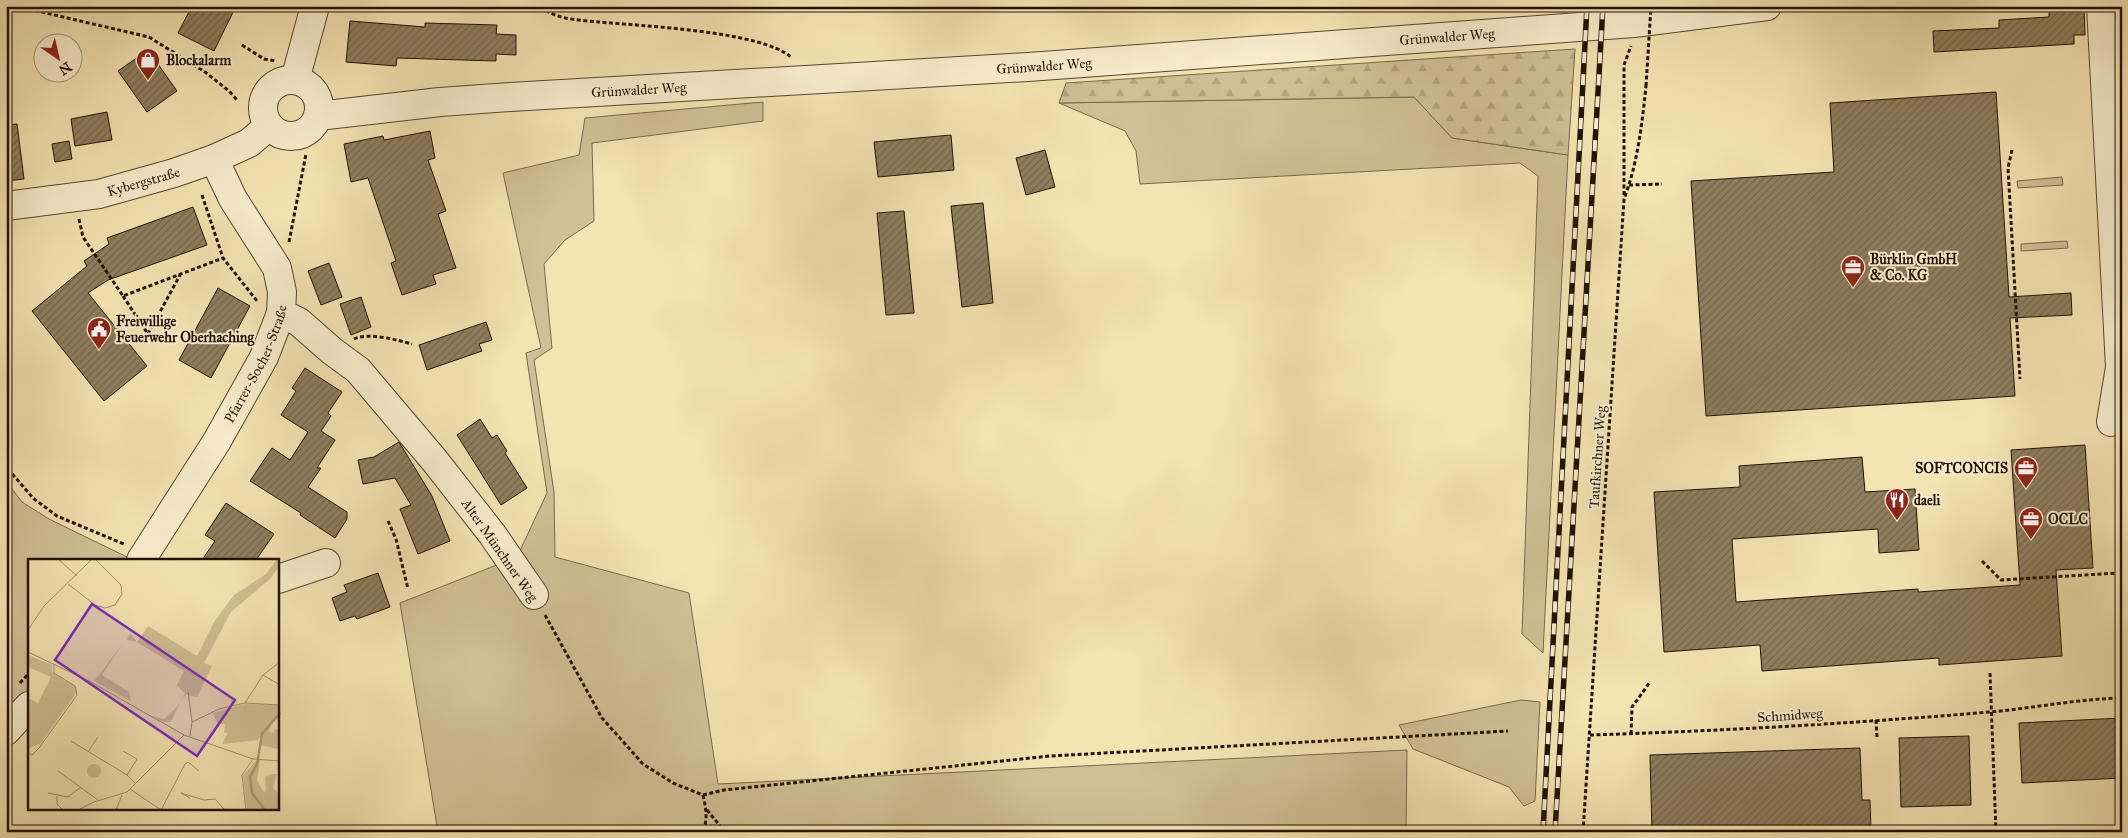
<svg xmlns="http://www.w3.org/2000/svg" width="2128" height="838" viewBox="0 0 2128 838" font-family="'IM FELL Great Primer',serif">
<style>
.green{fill:#d0c095;stroke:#79694d}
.forest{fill:url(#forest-firs);stroke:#79694d}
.building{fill:url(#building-hatch);stroke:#221205}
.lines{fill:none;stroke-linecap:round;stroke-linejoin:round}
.minor-casing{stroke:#564630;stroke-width:30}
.path{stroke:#221205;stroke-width:3;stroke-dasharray:4 2.5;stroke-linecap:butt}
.minor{stroke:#f8edcd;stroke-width:28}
.rail-casing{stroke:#221205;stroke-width:5.5}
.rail{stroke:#f8edcd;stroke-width:4;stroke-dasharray:11;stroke-linecap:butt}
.path-bridge{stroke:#221205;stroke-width:3;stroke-dasharray:4 2.5;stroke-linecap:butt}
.labels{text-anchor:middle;stroke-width:4;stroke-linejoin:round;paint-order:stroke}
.street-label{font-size:14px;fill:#221205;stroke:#f8edcd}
.poi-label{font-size:14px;font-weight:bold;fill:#221205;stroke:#f8edcd;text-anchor:start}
.inset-river{fill:none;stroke:#ad9d77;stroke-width:2.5}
.inset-road{fill:none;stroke:#a0906d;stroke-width:1}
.view{fill:#7b2cbf;fill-opacity:0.15;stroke:#7b2cbf;stroke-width:2.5}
.inset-edge{fill:none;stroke:#221205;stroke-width:2.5}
</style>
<defs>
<pattern id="forest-firs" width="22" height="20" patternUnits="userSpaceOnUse" patternTransform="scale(1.25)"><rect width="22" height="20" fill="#d0c095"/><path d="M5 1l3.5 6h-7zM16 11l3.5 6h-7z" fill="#b2a47f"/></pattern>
<pattern id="building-hatch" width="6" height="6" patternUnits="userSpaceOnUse" patternTransform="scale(1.25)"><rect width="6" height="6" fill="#8f7f5f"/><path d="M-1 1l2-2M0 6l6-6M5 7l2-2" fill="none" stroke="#74674c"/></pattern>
</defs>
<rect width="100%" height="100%" fill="#f4e4b2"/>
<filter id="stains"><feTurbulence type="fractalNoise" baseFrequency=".004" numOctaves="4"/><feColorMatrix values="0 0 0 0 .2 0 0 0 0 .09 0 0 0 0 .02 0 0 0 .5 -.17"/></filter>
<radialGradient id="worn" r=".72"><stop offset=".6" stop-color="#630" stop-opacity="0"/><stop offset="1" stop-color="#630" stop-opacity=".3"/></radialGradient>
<path class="green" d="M1414,97L1452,138L1568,155L1543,653L1522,634L1538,176L1520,163L1140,184L1136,151L1125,131L1059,103Z
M763,102V121L592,143L594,221L565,240L544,264L552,348L534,360L554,492L555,557L689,593L718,784L1407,750L1406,832H438L400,603L517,557L547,493L526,353L541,348L503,173L579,155L585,118Z
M2062,177L2063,185L2018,188L2017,181Z
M2067,241L2068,248L2021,251V244Z
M6,481L22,502L49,519L127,557L125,560H29V690L6,715Z
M1521,700L1540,702L1535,801L1524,806L1509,787L1413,749L1399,725Z"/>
<path class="forest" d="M1575,49L1568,155L1452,138L1414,97L1059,103L1066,83Z"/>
<path class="building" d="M192,6H236L214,51L178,33Z
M2084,6L2085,35H2074V44L1934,52L1933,31L1999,28V20L2049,17V7Z
M350,21L425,27V23L497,25L496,34L516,35V55L496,54V61L397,58L396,66L346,62Z
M148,50L177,91L147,112L118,71Z
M1996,92L2009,297L2071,293L2072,315L2010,318L2015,396L1706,416L1691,181L1834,172L1830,103Z
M107,112L112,140L75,146L71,119Z
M17,124L24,179L6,181V125Z
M430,131L435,158L428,160L446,211L438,214L456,268L433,275L436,284L402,295L391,263L396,261L368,178L351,182L344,144L383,136L384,140Z
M951,135L954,170L878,177L874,142Z
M69,141L72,159L55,162L52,144Z
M1045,150L1055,187L1026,195L1016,158Z
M983,203L993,303L962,307L951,206Z
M193,207L207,245L108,280L88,293L147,366L104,401L32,311L87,266L84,261L109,244L107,238Z
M904,211L914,313L886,315L877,213Z
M329,263L342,297L321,305L308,271Z
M218,288L250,306L211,378L179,360Z
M361,297L371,327L351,335L340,304Z
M486,322L492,340L479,344L482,351L427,370L419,345Z
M305,368L342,392L328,413L331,416L321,431L335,440L317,468H321L308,487L347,512V519L335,538L300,515L301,513L250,481L272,448L290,460L308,432L281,415L296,391L292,388Z
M480,419L492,438L497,435L507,451L505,453L527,488L501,505L457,435Z
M399,442L432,496L450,541L418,554L400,509L411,505L395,478L363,484L358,460L374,457Z
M2085,445L2093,568L2056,570L2062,656L1939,665V658L1762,671L1760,645L1664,652L1654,492L1740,487L1739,466L1862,457L1865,492L1915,489L1919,550L1879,553L1878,529L1732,539L1736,602L1918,589V592L2020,585L2011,450Z
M226,503L274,534L256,560H202L215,541L205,535Z
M378,573L390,607L357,619L355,616L340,621L332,598L347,592L344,585Z
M2122,718V778L2022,783L2019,723Z
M1969,736L1971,805L1901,807L1899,738Z
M1860,748L1862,800H1870L1871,832H1652L1650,755Z"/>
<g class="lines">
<g class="minor-casing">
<g id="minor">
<path d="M2101,6L2120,367L2111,422"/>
<path d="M295,80L315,6"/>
<circle cx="291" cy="108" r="28"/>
<path id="s1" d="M318,116L440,102L510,97L1028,67L1634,23L1767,6"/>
<path id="s2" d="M6,206L99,194L174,173L214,159L249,143L269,126"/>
<path d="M281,313L299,322L332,351L358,370L435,461L492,534L534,595"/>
<path id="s3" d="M141,560L217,441L264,357L281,313L282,292L277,268L233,199L214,159"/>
<path d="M278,579L326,563"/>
<path d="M6,731L29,706"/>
</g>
</g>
<path class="path" d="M16,6L149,37L205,72L229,91L237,100
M541,6C554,20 581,20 599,22C642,26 760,31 791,57
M242,45L264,59L276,61
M2012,150L2008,168L2020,379
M1629,185L1662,184
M202,195L223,258L257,301
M1624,195V65L1631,46
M79,219L83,237L123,296L223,258
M289,242L306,154
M123,296L148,334L180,275
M354,339C368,332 398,340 412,344
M8,469L33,498L57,516L124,544
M388,521L396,539L408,589
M1982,561L2001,580L2118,573
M545,615L602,718L643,764L673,783L703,795
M1990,673L1996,832
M20,683L29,673
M1876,720L1877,737
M1631,734L1632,707L1650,682
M1590,735C1723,731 1857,723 1990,712C2034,708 2077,699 2122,698
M703,795L724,790L1050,756L1508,731
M703,795C706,808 708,819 703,832
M707,810L725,832
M1583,832L1624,199C1638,162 1642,124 1646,86"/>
<use href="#minor" class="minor"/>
<g class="rail-casing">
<path id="rail" d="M1543,832L1587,6
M1555,832L1603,6"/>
</g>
<use href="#rail" class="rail"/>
<path class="path-bridge" d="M1646,86L1651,6"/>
</g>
<defs>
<g id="shop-pin" transform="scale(1.25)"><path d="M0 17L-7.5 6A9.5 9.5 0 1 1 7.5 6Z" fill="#8f2418" stroke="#f8edcd"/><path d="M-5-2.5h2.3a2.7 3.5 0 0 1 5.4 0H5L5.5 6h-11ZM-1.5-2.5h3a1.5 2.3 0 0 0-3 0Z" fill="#fff"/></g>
<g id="office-pin" transform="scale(1.25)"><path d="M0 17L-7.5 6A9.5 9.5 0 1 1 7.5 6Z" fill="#8f2418" stroke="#f8edcd"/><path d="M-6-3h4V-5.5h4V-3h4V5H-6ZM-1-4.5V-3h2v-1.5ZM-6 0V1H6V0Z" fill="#fff"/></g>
<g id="civic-pin" transform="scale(1.25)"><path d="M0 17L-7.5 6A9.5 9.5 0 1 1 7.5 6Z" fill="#8f2418" stroke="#f8edcd"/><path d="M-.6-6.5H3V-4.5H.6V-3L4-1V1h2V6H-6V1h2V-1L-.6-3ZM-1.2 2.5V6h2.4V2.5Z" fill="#fff"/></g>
<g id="restaurant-pin" transform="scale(1.25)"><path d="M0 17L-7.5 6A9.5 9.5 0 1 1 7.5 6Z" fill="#8f2418" stroke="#f8edcd"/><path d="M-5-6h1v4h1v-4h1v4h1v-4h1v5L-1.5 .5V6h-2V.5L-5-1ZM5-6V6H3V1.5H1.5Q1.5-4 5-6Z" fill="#fff"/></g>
</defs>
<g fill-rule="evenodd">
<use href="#shop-pin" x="148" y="60"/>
<use href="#office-pin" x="1853" y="267"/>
<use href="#civic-pin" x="99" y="329"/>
<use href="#office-pin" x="2026" y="468"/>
<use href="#restaurant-pin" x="1897" y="500"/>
<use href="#office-pin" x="2031" y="519"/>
</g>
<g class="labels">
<g class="street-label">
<text dy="5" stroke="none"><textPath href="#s1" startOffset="1132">Grünwalder Weg</textPath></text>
<text dy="5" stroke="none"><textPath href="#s1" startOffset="728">Grünwalder Weg</textPath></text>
<text dy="5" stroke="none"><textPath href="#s1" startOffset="322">Grünwalder Weg</textPath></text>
<text dy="5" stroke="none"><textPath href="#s2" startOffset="140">Kybergstraße</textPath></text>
<text dy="5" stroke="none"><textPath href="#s3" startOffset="228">Pfarrer-Socher-Straße</textPath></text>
<text transform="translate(1597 457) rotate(-86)" y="5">Taufkirchner Weg</text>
<text transform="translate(500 550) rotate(55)" y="5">Alter Münchner Weg</text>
<text transform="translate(1790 715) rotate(-4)" y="5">Schmidweg</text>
</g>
<g class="poi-label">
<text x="166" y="65">Blockalarm</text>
<text x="1870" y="264">Bürklin GmbH<tspan x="1870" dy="16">&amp; Co. KG</tspan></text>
<text x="116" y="326">Freiwillige<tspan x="116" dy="16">Feuerwehr Oberhaching</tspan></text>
<text x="2008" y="473" text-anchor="end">SOFTCONCIS</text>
<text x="1914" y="505">daeli</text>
<text x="2048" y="524">OCLC</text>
</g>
</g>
<g transform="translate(28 559)">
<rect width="251" height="251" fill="#f4e4b2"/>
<path d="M249,0L251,7L243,19L203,53L176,104L184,107L169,138L159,136L154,139L143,163H135L122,156L136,160L149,148L157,135L149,126L156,112L109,83L99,81L102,74L109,83L120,67L169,97L186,63L206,36L238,15ZM95,84L74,116L101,133L103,142L79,127L71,116ZM0,96L24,106V113L47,127L49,133L13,184L0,190V139L10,144L23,118L0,108ZM217,145L251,146V154L230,181L194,185L200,174H196L197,165H190L185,154ZM244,164L241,172L245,174L247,170L251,171L250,190L232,186L235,174ZM232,201L229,222L241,251H219L215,216L228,202ZM59 212a7 7 0 1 1 14 0a7 7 0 1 1-14 0ZM243,215H249L245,229L251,235V251L244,249L235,234L238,232L237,218Z" fill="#d0c095"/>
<path d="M71,116L79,127L103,142L66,122ZM221,213L228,234L229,222L247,251H235L221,231Z" fill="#d0c095"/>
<path class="inset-river" d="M237,251L224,234L222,218L229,205L234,175L252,154"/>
<path class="inset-road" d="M30,0L49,17M40,25L67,46L77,49L87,46L94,35L93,26L67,0M0,71L16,47L64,0M0,93L61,122L156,176M235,116L252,126M160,133L164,163M217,144L235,116L252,103M162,177L164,163L191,150L217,144L252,146M43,182L99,216L108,225M95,192L109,200L99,216M60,193L70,178M0,194L4,196L11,189L49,136L47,127L26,114V105M157,205L160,203L171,212M30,212L70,241M102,230L133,251M20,234L40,238L53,228M29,237V245L35,251M162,239L153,234L176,241L187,240L197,251M50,251L66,243L99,233L156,176L225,200L252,202M88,251L94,236M133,251L157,205M218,251L214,216L225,200"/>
<path class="view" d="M64,45L207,141L169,197L27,101Z"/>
<rect width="251" height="251" class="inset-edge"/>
</g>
<rect width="2128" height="838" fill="none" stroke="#f4e4b2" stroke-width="25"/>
<rect x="8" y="8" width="2113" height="823" fill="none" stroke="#221205" stroke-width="2.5"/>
<rect x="12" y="12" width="2103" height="813" fill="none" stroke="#221205"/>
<g transform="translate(58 58) rotate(146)"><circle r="24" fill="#f8edcd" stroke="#a2957d"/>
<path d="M0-4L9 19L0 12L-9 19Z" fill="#8f2418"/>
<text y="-8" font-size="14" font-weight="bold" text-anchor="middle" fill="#221205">N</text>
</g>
<rect width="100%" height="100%" filter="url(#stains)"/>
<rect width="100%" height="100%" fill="url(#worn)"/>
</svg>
